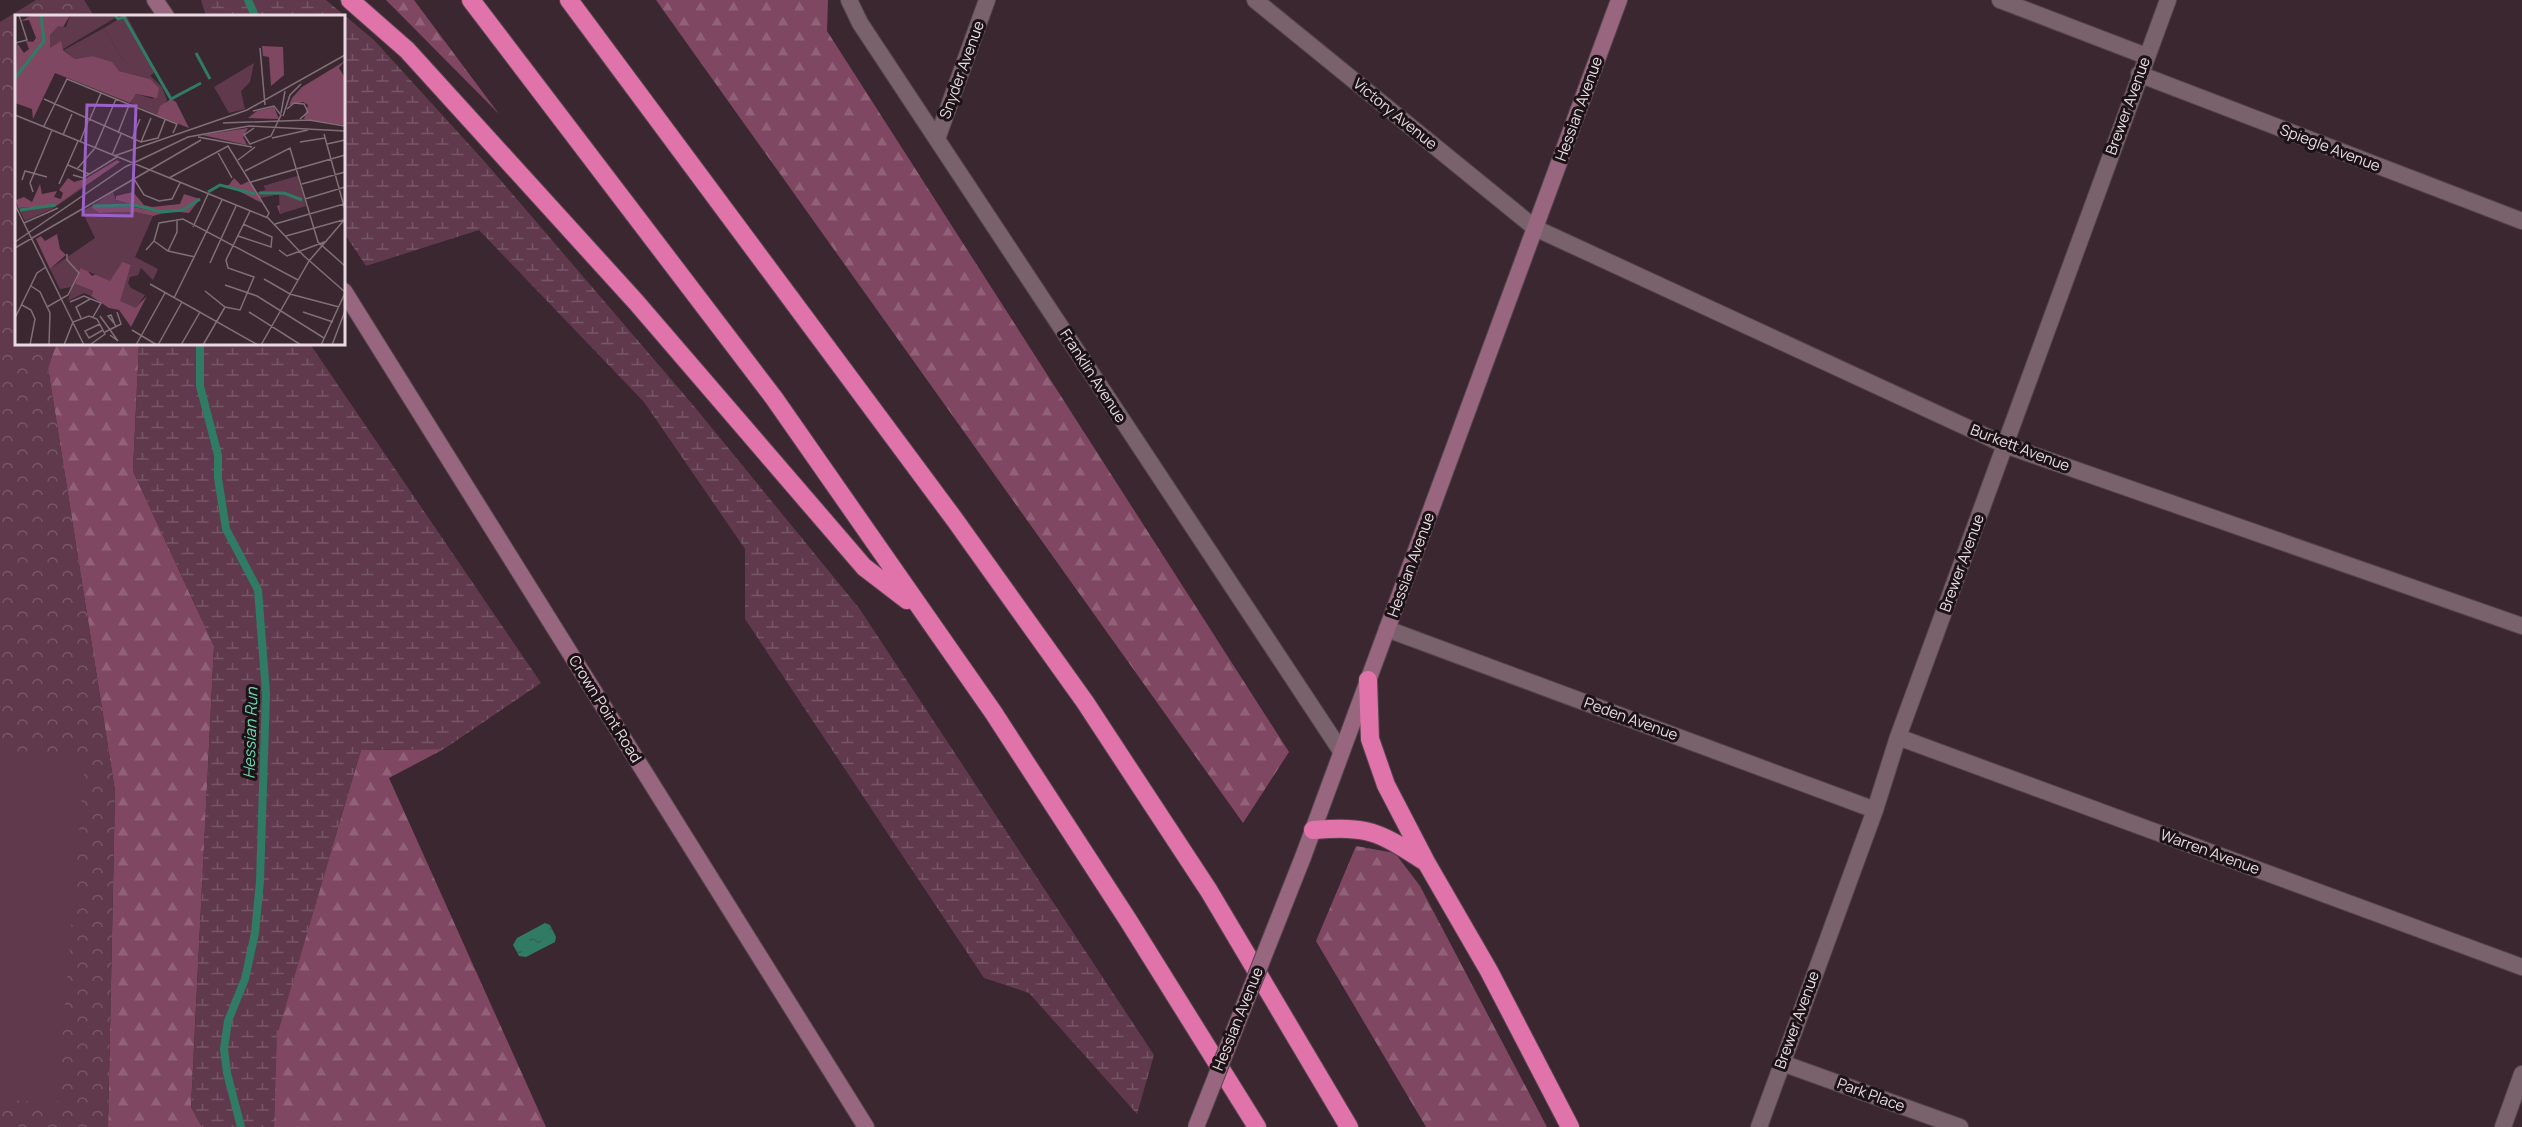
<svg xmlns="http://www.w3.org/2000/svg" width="2522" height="1127" viewBox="0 0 2522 1127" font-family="Manrope,sans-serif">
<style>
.forest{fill:url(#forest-firs)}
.wetland{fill:url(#wetland-marsh)}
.park{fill:url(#park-crowns)}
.pitch{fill:#603a4c}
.water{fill:url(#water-ripples)}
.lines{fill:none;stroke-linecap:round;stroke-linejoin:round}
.stream{stroke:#2f7b64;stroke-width:8}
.minor-casing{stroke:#55454c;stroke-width:18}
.secondary-casing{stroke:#55454c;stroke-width:18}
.motorway-casing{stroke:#55454c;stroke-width:20}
.minor{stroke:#79626c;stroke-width:16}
.secondary{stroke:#98677f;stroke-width:16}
.motorway{stroke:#e073aa;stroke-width:18}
.secondary-bridge-casing{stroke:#55454c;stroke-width:18;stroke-linecap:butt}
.secondary-bridge{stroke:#98677f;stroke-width:16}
.labels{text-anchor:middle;stroke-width:6;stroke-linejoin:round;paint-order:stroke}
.street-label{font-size:15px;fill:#e8dae0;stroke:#1c1317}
.water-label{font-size:16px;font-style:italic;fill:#6ad8b4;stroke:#1c1317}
.inset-river{fill:none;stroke:#2f7b64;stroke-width:3}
.inset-road{fill:none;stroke:#806f76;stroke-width:1.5}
.view{fill:#9c60c9;fill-opacity:0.15;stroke:#9c60c9;stroke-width:3}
.inset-edge{fill:none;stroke:#e8dae0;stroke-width:3}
</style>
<defs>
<pattern id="forest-firs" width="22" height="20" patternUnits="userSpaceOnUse" patternTransform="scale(1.5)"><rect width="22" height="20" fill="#7f4762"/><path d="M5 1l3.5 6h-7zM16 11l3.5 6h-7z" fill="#916178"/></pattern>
<pattern id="wetland-marsh" width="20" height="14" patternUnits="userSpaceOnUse" patternTransform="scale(1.5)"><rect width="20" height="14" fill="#603a4c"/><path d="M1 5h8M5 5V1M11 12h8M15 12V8" fill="none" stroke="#775666"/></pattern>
<pattern id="park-crowns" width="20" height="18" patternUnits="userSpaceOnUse" patternTransform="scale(1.5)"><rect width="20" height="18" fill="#603a4c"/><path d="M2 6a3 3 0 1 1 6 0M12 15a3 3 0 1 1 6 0" fill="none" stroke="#775666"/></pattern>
<pattern id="water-ripples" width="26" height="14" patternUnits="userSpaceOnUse" patternTransform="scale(1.5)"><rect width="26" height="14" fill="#2f7b64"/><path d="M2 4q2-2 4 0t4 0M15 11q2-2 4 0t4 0" fill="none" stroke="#396155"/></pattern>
</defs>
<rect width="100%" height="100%" fill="#3b2730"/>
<path class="forest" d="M386,0H414L499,114Z
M656,0H828L827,31L1289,752L1243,823Z
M56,344H139L133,471L214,646L191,1107L202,1127H108L115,791L48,368Z
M444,749L389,778L546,1127H274L276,1036L361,750Z
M1356,846L1395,853L1420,886L1547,1127H1426L1316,941Z"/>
<path class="wetland" d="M201,0H326L374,40L485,162L693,405L859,608L1154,1055L1137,1114L1029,993L984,978L745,619V549L644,402L479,230L366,266L344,233V16H206Z
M139,344H310L541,683L444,749L361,750L277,1036L274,1127H202L191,1107L214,646L133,471Z"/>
<path class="park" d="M36,0H84L94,16H16V344H56L48,368L115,791L108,1127H0V22Z"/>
<path class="pitch" d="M0,751L85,759L57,1104L0,1099Z"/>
<path class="water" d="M545,923L550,925L556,937L555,942L526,957L519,956L513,945L517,938Z"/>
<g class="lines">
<path class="stream" d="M248,0L255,16
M200,344V386L218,455V478L226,529L258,590L266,693L260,881L255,933L245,979L228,1021L224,1049L227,1073L241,1127"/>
<g class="minor-casing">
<path id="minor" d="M849,0L860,23L1341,751
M1255,0L1535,228L2005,445L2522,626
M2000,0L2146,56
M2139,74L2522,221
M937,139L987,0
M1387,629L1875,810
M1898,737L2522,967
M1782,1063L1960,1127
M1759,1127L1875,810L1898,737L2168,0
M2503,1127L2522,1074"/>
</g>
<g class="secondary-casing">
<path id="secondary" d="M155,0L166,16
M344,291L866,1127
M1303,857L1619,0"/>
</g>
<g class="motorway-casing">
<path id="motorway" d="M350,0L407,50L636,302L864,567L907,600
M471,0L774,398L993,712L1128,920L1257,1127
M569,0L955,520L1085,702L1209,891L1349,1127
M1368,680L1370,739L1386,785L1426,862L1489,971L1570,1127
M1313,830C1370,826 1377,831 1424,861"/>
</g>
<use href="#minor" class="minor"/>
<use href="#secondary" class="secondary"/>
<use href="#motorway" class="motorway"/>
<g class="secondary-bridge-casing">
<path id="secondary-bridge" d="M1196,1127L1303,857"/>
</g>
<use href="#secondary-bridge" class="secondary-bridge"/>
</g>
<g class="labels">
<g class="street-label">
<text transform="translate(962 70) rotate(-70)" y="5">Snyder Avenue</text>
<text transform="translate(2128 106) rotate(-70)" y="5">Brewer Avenue</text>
<text transform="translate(1579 109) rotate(-70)" y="5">Hessian Avenue</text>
<text transform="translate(1395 114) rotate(39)" y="5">Victory Avenue</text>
<text transform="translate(2330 148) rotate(21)" y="5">Spiegle Avenue</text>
<text transform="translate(1093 376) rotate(57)" y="5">Franklin Avenue</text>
<text transform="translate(2020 448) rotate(21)" y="5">Burkett Avenue</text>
<text transform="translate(1962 563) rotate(-70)" y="5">Brewer Avenue</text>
<text transform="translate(1411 565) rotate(-70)" y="5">Hessian Avenue</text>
<text transform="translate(605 709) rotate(58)" y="5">Crown Point Road</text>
<text transform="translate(1631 719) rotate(20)" y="5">Peden Avenue</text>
<text transform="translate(2210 852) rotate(20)" y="5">Warren Avenue</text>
<text transform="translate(1238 1019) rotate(-68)" y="5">Hessian Avenue</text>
<text transform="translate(1797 1020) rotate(-70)" y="5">Brewer Avenue</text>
<text transform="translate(1871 1095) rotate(20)" y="5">Park Place</text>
</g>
<g class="water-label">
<text transform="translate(250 733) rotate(-88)" y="6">Hessian Run</text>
</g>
</g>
<g transform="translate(15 15)">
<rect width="330" height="330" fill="#3b2730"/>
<path d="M89,13L108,45L131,57L147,72L152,85L142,100L115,88L121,79L138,84L135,64L104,56L77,41L60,44L49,35ZM239,48L235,67L226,76L230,94L214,98L199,72Z" fill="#603a4c"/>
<path d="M55,0L47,14L48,35L60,44L77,41L97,47L104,56L135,64L144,73L142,83L121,79L115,88L40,58L18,104L17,94L0,88L2,28L9,38L14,34L11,26L18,27L21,23L14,5L6,6L17,0ZM247,31L268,32L269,60L256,71L254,42L248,41ZM330,46L324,53L330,63V110L289,104L293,90L288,87L274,90L277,83L287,72ZM156,84L161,87L174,113L142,100L145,91ZM259,92L264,104L233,103L242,96ZM233,113L228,122L232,130L187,120ZM102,145L105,147L41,191L3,193L1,185L9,182L17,187L25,169L27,179L42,176L39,182L46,184L48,178L44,175L53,163L59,167L70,164ZM283,161L265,199L262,191L267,189L264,179L244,183L247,188L214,171L205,170L192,177L203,170H214L219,163L226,170L234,166L242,178L251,175L249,171ZM118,177L129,190L137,192L165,189L169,179L185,184L174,198L155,196L138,201L119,197L84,198L75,192H119L143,197L101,185V181ZM42,219L45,234L51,240L35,254L21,224L26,221L30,226ZM107,246L116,250L106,286L121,292L132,281L116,312L104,295L94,293L76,281L78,276L60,269L65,253L69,252L77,261Z" fill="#7f4762"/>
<path d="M55,0H105L48,34L46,26L35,33V20L43,11L51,12ZM111,0L141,56L134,62L108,45L89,13ZM68,171V173L37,194L10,206L3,193L41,191ZM98,177L101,185L143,197L119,192H75Z" fill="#603a4c"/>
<path d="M283,161L291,191L265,199L264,179L245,183L242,178L251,175L249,171ZM75,192L84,198L120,197L138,201L120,242L143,254L138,265L126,253L123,260L115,262L113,268L116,273L130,280L121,293L105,286L116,250L108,246L95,266L65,253L60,269L78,276L76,281L69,278L53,286L57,272L45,274L35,254L80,223L67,196Z" fill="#603a4c"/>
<path d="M117 211a8 8 0 1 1 16 0a8 8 0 1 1-16 0Z" fill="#603a4c"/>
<path class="inset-river" d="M100,0L103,4L109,2L156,84L186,68M181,38L195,64M0,63L29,26L26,0M193,177L205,170L240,179M244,178H269L287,185M78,191L119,190L147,197L168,195L185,184M5,195L41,190"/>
<path class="inset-road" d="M0,28L12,25L4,0M245,33L250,90M29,84L126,127L143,123L150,105M272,94L279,88L289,89L293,97L285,104M238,96L259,91L266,100L256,121L235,129L229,120L239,113M266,98L270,76M0,100L253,203L289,241L330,277M268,101L275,80L286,69M74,106L86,78M208,108L294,105L330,111M29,111L52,64L162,109L158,118M103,118L114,90M309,119L330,195M48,120L57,99M183,122L237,132M257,123L293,115M117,124L125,104M65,127L73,106M126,127L136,103M285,127L310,123M312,129L330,125M202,136L217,163M97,140L106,119M99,141L232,95L330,40M223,145L240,132M53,150L74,159M62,154L80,133L101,84M230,156L275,133L303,227L330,251M58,160L68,163L102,142M154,163L213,131L254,198L252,202M119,164L129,180L144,186L157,184L165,168M7,165L10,156L32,162M236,167L330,140M44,169L63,126M287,169L330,157M18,177L15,168L37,115M290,184L330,172M0,190L69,330M9,208L43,193M260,209L329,189M178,212L193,179M223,221L256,232L257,222L228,209M271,221L328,205M139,226L153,236L180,242M0,227L110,152L173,122L234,111L330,116M0,233L186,125M131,235L139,226L144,208L168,204L283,265M264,235L272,241L312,226M153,236L162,217V204M195,248L221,191M249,264L275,279L324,292M135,269L243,330M210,270L242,281L309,323M16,271L25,277L35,298L34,330M190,276L210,292L225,295L239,262L213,253L211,245L235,196M159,283L207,185M55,287L69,281L86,288L78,302M7,290L16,295L20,304L15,330M32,292L53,280L64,258L52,245V239M234,297L286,330M288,297L318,307M85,301L103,326L95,320M0,303L22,258L31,252M66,303L61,292L75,284M99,308L93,301L96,300L101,312M85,309L70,316L74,323L88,315M117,315L142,330M90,317L106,309L102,297M49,330L58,307L74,301L82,304L90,319L76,329M121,330L150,278M143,330L167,287M166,330L185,297M188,330L210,292M246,330L294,246L330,204M306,330L330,278M317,330L330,296"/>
<path class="view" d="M72,90L121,91L117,201L68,200Z"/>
<rect width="330" height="330" class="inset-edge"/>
</g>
</svg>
